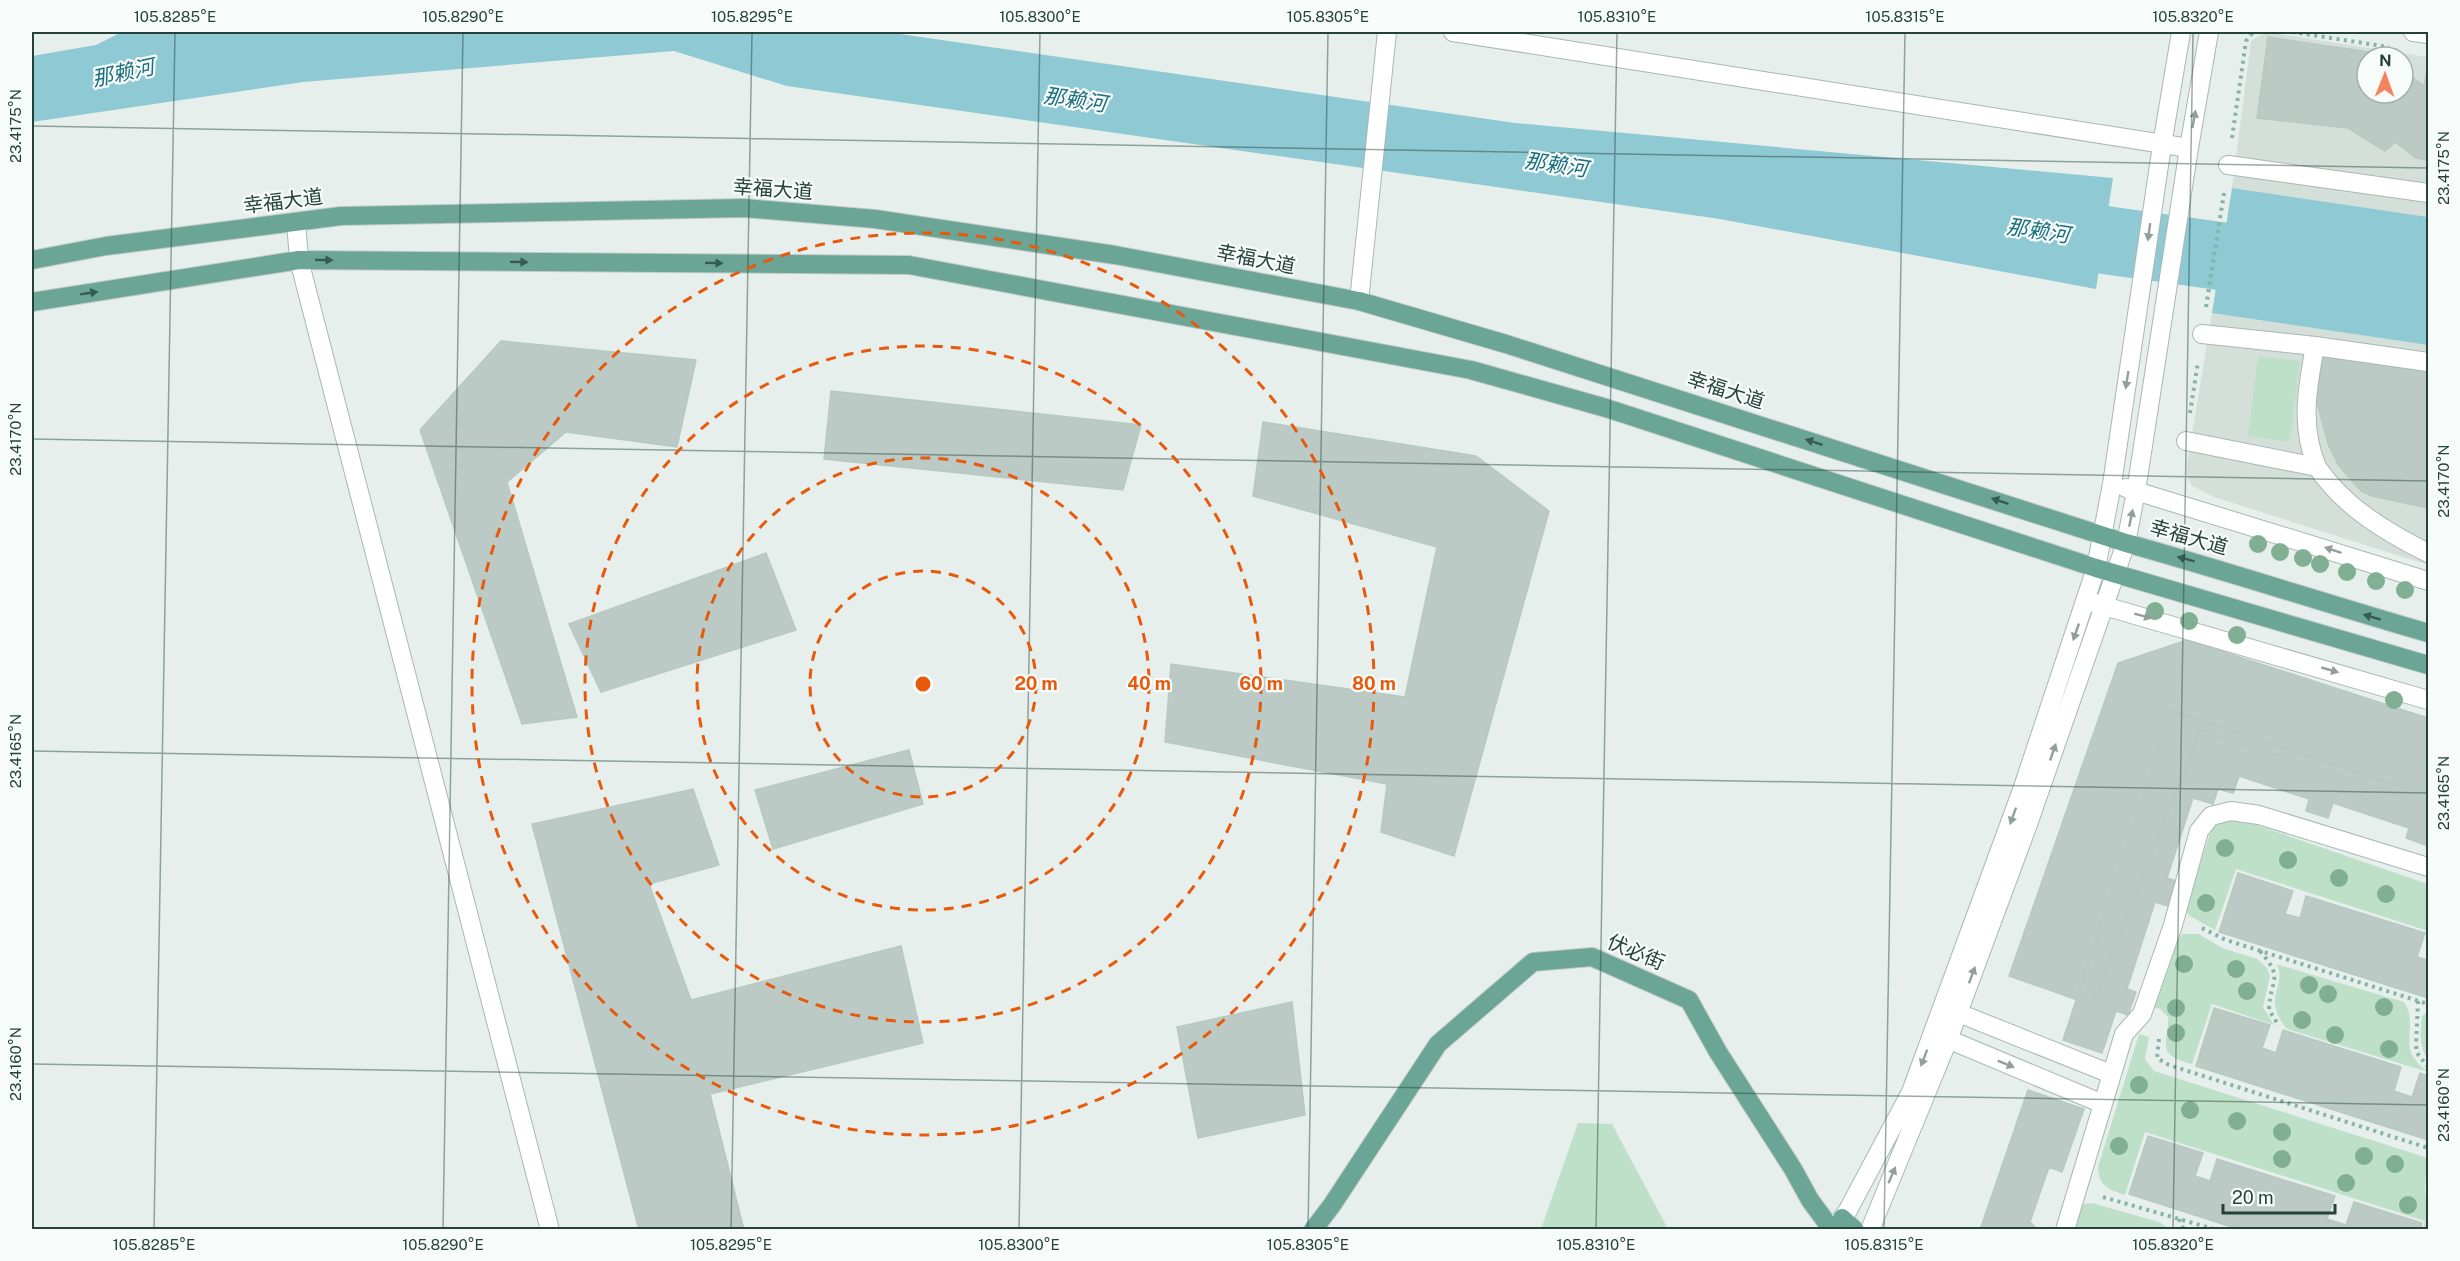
<svg xmlns="http://www.w3.org/2000/svg" width="2460" height="1261" viewBox="0 0 2460 1261" font-family="'Public Sans','Noto Sans SC',sans-serif">
<style>
.built{fill:#d4dfda;fill-rule:evenodd}
.green{fill:#bfe0c8}
.water{fill:#8ec9d4}
.lines{fill:none;stroke-linecap:round;stroke-linejoin:round}
.river{stroke:#8ec9d4;stroke-width:68}
.building{fill:#bbcac4;stroke:#b8c9c2;stroke-width:1.5}
.minor-casing{stroke:#a8b8b2;stroke-width:20}
.major-casing{stroke:#c2cac8;stroke-width:20}
.path{stroke:#86b3a5;stroke-width:4;stroke-dasharray:3 4.5;stroke-linecap:butt}
.minor{stroke:#fff;stroke-width:18}
.major{stroke:#6aa596;stroke-width:18}
.tree{fill:#80af93}
.oneway{fill:#92a09c}
.oneway2{fill:#365b51}
.ticks{fill:none;stroke:#24423a;stroke-width:1.5;stroke-opacity:0.45}
.ring{fill:none;stroke:#e8590c;stroke-width:3;stroke-dasharray:10 8}
.labels{text-anchor:middle;stroke-width:4.5;stroke-linejoin:round;paint-order:stroke}
.street-label{font-size:20px;fill:#24423a;stroke:#f7fbf9}
.water-label{font-size:21px;font-style:italic;fill:#1c6f80;stroke:#f7fbf9}
.centre{fill:#e8590c;stroke:#f7fbf9;stroke-width:3}
.ring-label{font-size:18px;text-anchor:middle;font-weight:bold;fill:#e8590c;stroke:#f7fbf9;stroke-width:4.5;stroke-linejoin:round;paint-order:stroke}
.neatline{fill:none;stroke:#24423a;stroke-width:2}
.ticks-label{font-size:15px;text-anchor:middle;fill:#24423a}
</style>
<rect width="100%" height="100%" fill="#e6efeb"/>
<path class="built" d="M2266,32L2428,57V217L2232,188L2251,41ZM2367,57H2403V93H2367Z
M2212,313L2428,345V565L2214,497L2191,485L2187,476V464Z"/>
<path class="green" d="M2258,356L2300,361L2290,442L2248,436Z
M2226,819L2242,820L2428,884V931L2236,869L2215,930L2190,916L2185,910L2211,830L2216,824Z
M2182,934H2199L2222,948L2257,959L2267,968L2270,976L2263,1007L2274,1025L2212,1004L2192,1064C2154,1054 2169,1045 2168,1017L2160,1009L2152,1007L2172,946Z
M2276,964L2404,1002C2415,1018 2407,1032 2410,1049C2412,1059 2421,1066 2428,1072L2287,1029C2260,998 2289,983 2276,964Z
M2428,1011V1059C2419,1049 2420,1029 2422,1016Z
M2139,1034L2149,1037L2145,1059L2154,1071L2428,1158L2425,1185L2428,1229H2423L2425,1221L2145,1132L2125,1195C2109,1190 2098,1185 2098,1167Z
M1578,1123L1612,1124L1668,1229H1541Z
M2092,1203L2159,1222L2170,1229L2076,1230L2080,1209L2084,1204Z"/>
<path class="water" d="M122,32H886L1515,123L2113,178L2096,289L1720,219L787,86L674,51L303,82L32,122V56L96,45Z
M2232,188L2428,217V345L2212,313Z"/>
<g class="lines">
<path class="river" d="M2011,227L2428,285"/>
</g>
<path class="building" d="M2268,37L2382,54L2385,57H2367V93H2403V70L2424,86L2428,66V160L2416,158L2395,142L2385,151L2348,128L2257,118Z
M501,341L696,360L677,447L566,432L507,482L577,717L522,724L420,430Z
M2322,354L2428,369V508L2372,496L2361,491L2339,466L2328,444L2316,399Z
M831,391L1141,425L1123,490L824,459Z
M1263,422L1476,456L1549,511L1454,856L1381,832L1387,784L1165,742L1171,664L1405,697L1437,547L1253,496Z
M766,553L796,630L601,692L569,624Z
M2187,640L2428,718V805L2201,730L2092,1005L2009,976L2118,663Z
M2171,711L2428,795V846L2406,838L2409,828L2333,803L2328,818L2306,811L2309,799L2239,776L2233,793L2218,789L2213,804L2193,798L2167,878L2179,882L2171,907L2155,902L2127,989L2136,992L2128,1015L2116,1011L2102,1053L2063,1040Z
M909,750L923,804L773,849L755,790Z
M693,789L719,865L649,884L691,1000L901,946L923,1043L710,1094L744,1230H639L532,824Z
M2238,873L2293,891L2285,914L2300,918L2306,896L2425,933L2417,957L2428,960V998L2219,932Z
M1292,1002L1305,1115L1198,1138L1177,1027Z
M2214,1008L2270,1025L2262,1048L2276,1053L2283,1030L2401,1067L2394,1091L2412,1097L2420,1073L2428,1076V1140L2196,1066Z
M2028,1090L2084,1109L2062,1172L2049,1167L2030,1222L2038,1230H1980Z
M2148,1136L2203,1153L2195,1176L2210,1181L2217,1159L2335,1196L2327,1219L2346,1225L2354,1202L2422,1223L2420,1230H2241L2129,1194Z"/>
<g class="lines">
<g class="minor-casing">
<path id="minor" d="M1453,32L2189,148
M2413,32L2428,34
M2228,165L2428,193
M296,222L299,260L550,1230
M1359,301L1387,32
M2202,334L2315,346L2428,362
M2315,346C2307,389 2300,426 2317,467
M2186,441L2317,467C2344,507 2386,532 2428,553
M2126,488L2428,581
M2094,603L2428,700
M1946,1008L2111,1074
M1938,1035L2103,1104
M1832,1229L1847,1212L1911,1092L2022,790L2096,568L2112,484L2162,145L2181,32
M1870,1230L1948,1040L2027,827L2126,543L2136,491L2189,148L2209,32
M2065,1230L2124,1034L2142,1014L2173,925L2199,831L2211,816L2231,811L2259,815L2428,867"/>
</g>
<g class="major-casing">
<path id="major" d="M32,260L106,246L341,216L744,208L875,219L1115,255L1359,301L1506,344L2126,543C2227,571 2327,604 2428,633
M32,302L299,260L909,265L1471,370L1606,408L2096,568L2428,665
M1842,1218L1855,1230
M1313,1230L1332,1205L1438,1044L1533,962L1592,957L1689,1000L1718,1052L1793,1169L1810,1200L1832,1230"/>
</g>
<path class="path" d="M2292,32L2389,47
M2232,138L2246,41L2253,32
M2206,307L2224,193
M2190,413L2198,362
M2202,928L2226,940L2428,1004
M2260,951C2285,980 2270,978 2269,1010L2279,1026
M2418,1001L2416,1045L2417,1053L2428,1067
M2159,1039L2157,1058L2169,1065L2428,1148
M2103,1197L2217,1230
M2179,1219L2184,1230"/>
<use href="#minor" class="minor"/>
<use href="#major" class="major"/>
</g>
<g class="tree">
<circle cx="2258" cy="544" r="9"/>
<circle cx="2280" cy="552" r="9"/>
<circle cx="2303" cy="558" r="9"/>
<circle cx="2320" cy="564" r="9"/>
<circle cx="2347" cy="572" r="9"/>
<circle cx="2376" cy="581" r="9"/>
<circle cx="2405" cy="590" r="9"/>
<circle cx="2155" cy="611" r="9"/>
<circle cx="2189" cy="621" r="9"/>
<circle cx="2237" cy="635" r="9"/>
<circle cx="2394" cy="700" r="9"/>
<circle cx="2225" cy="848" r="9"/>
<circle cx="2288" cy="860" r="9"/>
<circle cx="2339" cy="878" r="9"/>
<circle cx="2386" cy="894" r="9"/>
<circle cx="2206" cy="903" r="9"/>
<circle cx="2184" cy="964" r="9"/>
<circle cx="2236" cy="969" r="9"/>
<circle cx="2309" cy="985" r="9"/>
<circle cx="2247" cy="991" r="9"/>
<circle cx="2328" cy="994" r="9"/>
<circle cx="2384" cy="1007" r="9"/>
<circle cx="2176" cy="1008" r="9"/>
<circle cx="2302" cy="1020" r="9"/>
<circle cx="2176" cy="1033" r="9"/>
<circle cx="2335" cy="1035" r="9"/>
<circle cx="2389" cy="1049" r="9"/>
<circle cx="2139" cy="1085" r="9"/>
<circle cx="2190" cy="1110" r="9"/>
<circle cx="2237" cy="1121" r="9"/>
<circle cx="2282" cy="1132" r="9"/>
<circle cx="2119" cy="1146" r="9"/>
<circle cx="2364" cy="1156" r="9"/>
<circle cx="2282" cy="1159" r="9"/>
<circle cx="2395" cy="1164" r="9"/>
<circle cx="2346" cy="1183" r="9"/>
<circle cx="2408" cy="1205" r="9"/>
</g>
<defs><path id="oneway-solid" d="M-6-.8H1V-3.2L6.5 0L1 3.2V.8H-6Z" transform="scale(1.5)"/></defs>
<g class="oneway">
<use href="#oneway-solid" transform="translate(2194 119) rotate(-80)"/>
<use href="#oneway-solid" transform="translate(2149 232) rotate(98)"/>
<use href="#oneway-solid" transform="translate(2127 380) rotate(99)"/>
<use href="#oneway-solid" transform="translate(2131 518) rotate(-78)"/>
<use href="#oneway-solid" transform="translate(2333 550) rotate(-162)"/>
<use href="#oneway-solid" transform="translate(2143 616) rotate(15)"/>
<use href="#oneway-solid" transform="translate(2076 632) rotate(109)"/>
<use href="#oneway-solid" transform="translate(2330 670) rotate(16)"/>
<use href="#oneway-solid" transform="translate(2053 752) rotate(-71)"/>
<use href="#oneway-solid" transform="translate(2013 816) rotate(110)"/>
<use href="#oneway-solid" transform="translate(1972 975) rotate(-70)"/>
<use href="#oneway-solid" transform="translate(1924 1058) rotate(111)"/>
<use href="#oneway-solid" transform="translate(2006 1064) rotate(22)"/>
<use href="#oneway-solid" transform="translate(1892 1175) rotate(-67)"/>
</g>
<g class="oneway2">
<use href="#oneway-solid" transform="translate(324 260) rotate(1)"/>
<use href="#oneway-solid" transform="translate(519 262) rotate(1)"/>
<use href="#oneway-solid" transform="translate(714 263) rotate(1)"/>
<use href="#oneway-solid" transform="translate(89 293) rotate(-9)"/>
<use href="#oneway-solid" transform="translate(1814 442) rotate(-162)"/>
<use href="#oneway-solid" transform="translate(2000 501) rotate(-162)"/>
<use href="#oneway-solid" transform="translate(2186 559) rotate(-165)"/>
<use href="#oneway-solid" transform="translate(2372 617) rotate(-164)"/>
</g>
<path class="ticks" d="M32,126L2428,168M32,439L2428,481M32,751L2428,793M32,1064L2428,1105M154,1230L175,32M443,1230L463,32M731,1230L752,32M1019,1230L1040,32M1308,1230L1328,32M1596,1230L1617,32M1884,1230L1905,32M2173,1230L2193,32"/>
<g class="ring">
<circle cx="923" cy="684" r="113"/>
<circle cx="923" cy="684" r="226"/>
<circle cx="923" cy="684" r="338"/>
<circle cx="923" cy="684" r="451"/>
</g>
<g class="labels">
<g class="street-label">
<text transform="translate(773 189) rotate(4)" y="7">幸福大道</text>
<text transform="translate(283 201) rotate(-7)" y="7">幸福大道</text>
<text transform="translate(1256 259) rotate(11)" y="7">幸福大道</text>
<text transform="translate(1726 390) rotate(18)" y="7">幸福大道</text>
<text transform="translate(2189 537) rotate(16)" y="7">幸福大道</text>
<text transform="translate(1636 952) rotate(23)" y="7">伏必街</text>
</g>
<g class="water-label">
<text transform="translate(123 73) rotate(-12)" y="7">那赖河</text>
<text transform="translate(1075 100) rotate(8)" y="7">那赖河</text>
<text transform="translate(1556 165) rotate(8)" y="7">那赖河</text>
<text transform="translate(2038 231) rotate(8)" y="7">那赖河</text>
</g>
</g>
<circle cx="923" cy="684" r="9" class="centre"/>
<g class="ring-label">
<text x="1036" y="690">20 m</text>
<text x="1149" y="690">40 m</text>
<text x="1261" y="690">60 m</text>
<text x="1374" y="690">80 m</text>
</g>
<rect width="2460" height="1261" fill="none" stroke="#f7fbf9" stroke-width="66"/>
<g transform="translate(2385 75) rotate(1)"><circle r="28" fill="#f7fbf9" stroke="#a3b1ad" stroke-width="1.5"/>
<path d="M0-4.5L10 22L0 15L-10 22Z" fill="#f4845f"/>
<text y="-9" font-size="16" font-weight="bold" text-anchor="middle" fill="#24423a">N</text>
</g>
<path d="M2223 1204v9h112v-9" fill="none" stroke="#24423a" stroke-width="3"/>
<text x="2232" y="1204" font-size="18" fill="#24423a" stroke="#f7fbf9" stroke-width="4.5" paint-order="stroke">20 m</text>
<rect x="33" y="33" width="2394" height="1195" class="neatline"/>
<g class="ticks-label">
<text x="175" y="22">105.8285°E</text>
<text x="463" y="22">105.8290°E</text>
<text x="752" y="22">105.8295°E</text>
<text x="1040" y="22">105.8300°E</text>
<text x="1328" y="22">105.8305°E</text>
<text x="1617" y="22">105.8310°E</text>
<text x="1905" y="22">105.8315°E</text>
<text x="2193" y="22">105.8320°E</text>
<text transform="translate(16 126) rotate(-90)" y="5">23.4175°N</text>
<text transform="translate(2444 168) rotate(-90)" y="5">23.4175°N</text>
<text transform="translate(16 439) rotate(-90)" y="5">23.4170°N</text>
<text transform="translate(2444 481) rotate(-90)" y="5">23.4170°N</text>
<text transform="translate(16 751) rotate(-90)" y="5">23.4165°N</text>
<text transform="translate(2444 793) rotate(-90)" y="5">23.4165°N</text>
<text transform="translate(16 1064) rotate(-90)" y="5">23.4160°N</text>
<text transform="translate(2444 1105) rotate(-90)" y="5">23.4160°N</text>
<text x="154" y="1250">105.8285°E</text>
<text x="443" y="1250">105.8290°E</text>
<text x="731" y="1250">105.8295°E</text>
<text x="1019" y="1250">105.8300°E</text>
<text x="1308" y="1250">105.8305°E</text>
<text x="1596" y="1250">105.8310°E</text>
<text x="1884" y="1250">105.8315°E</text>
<text x="2173" y="1250">105.8320°E</text>
</g>
</svg>
